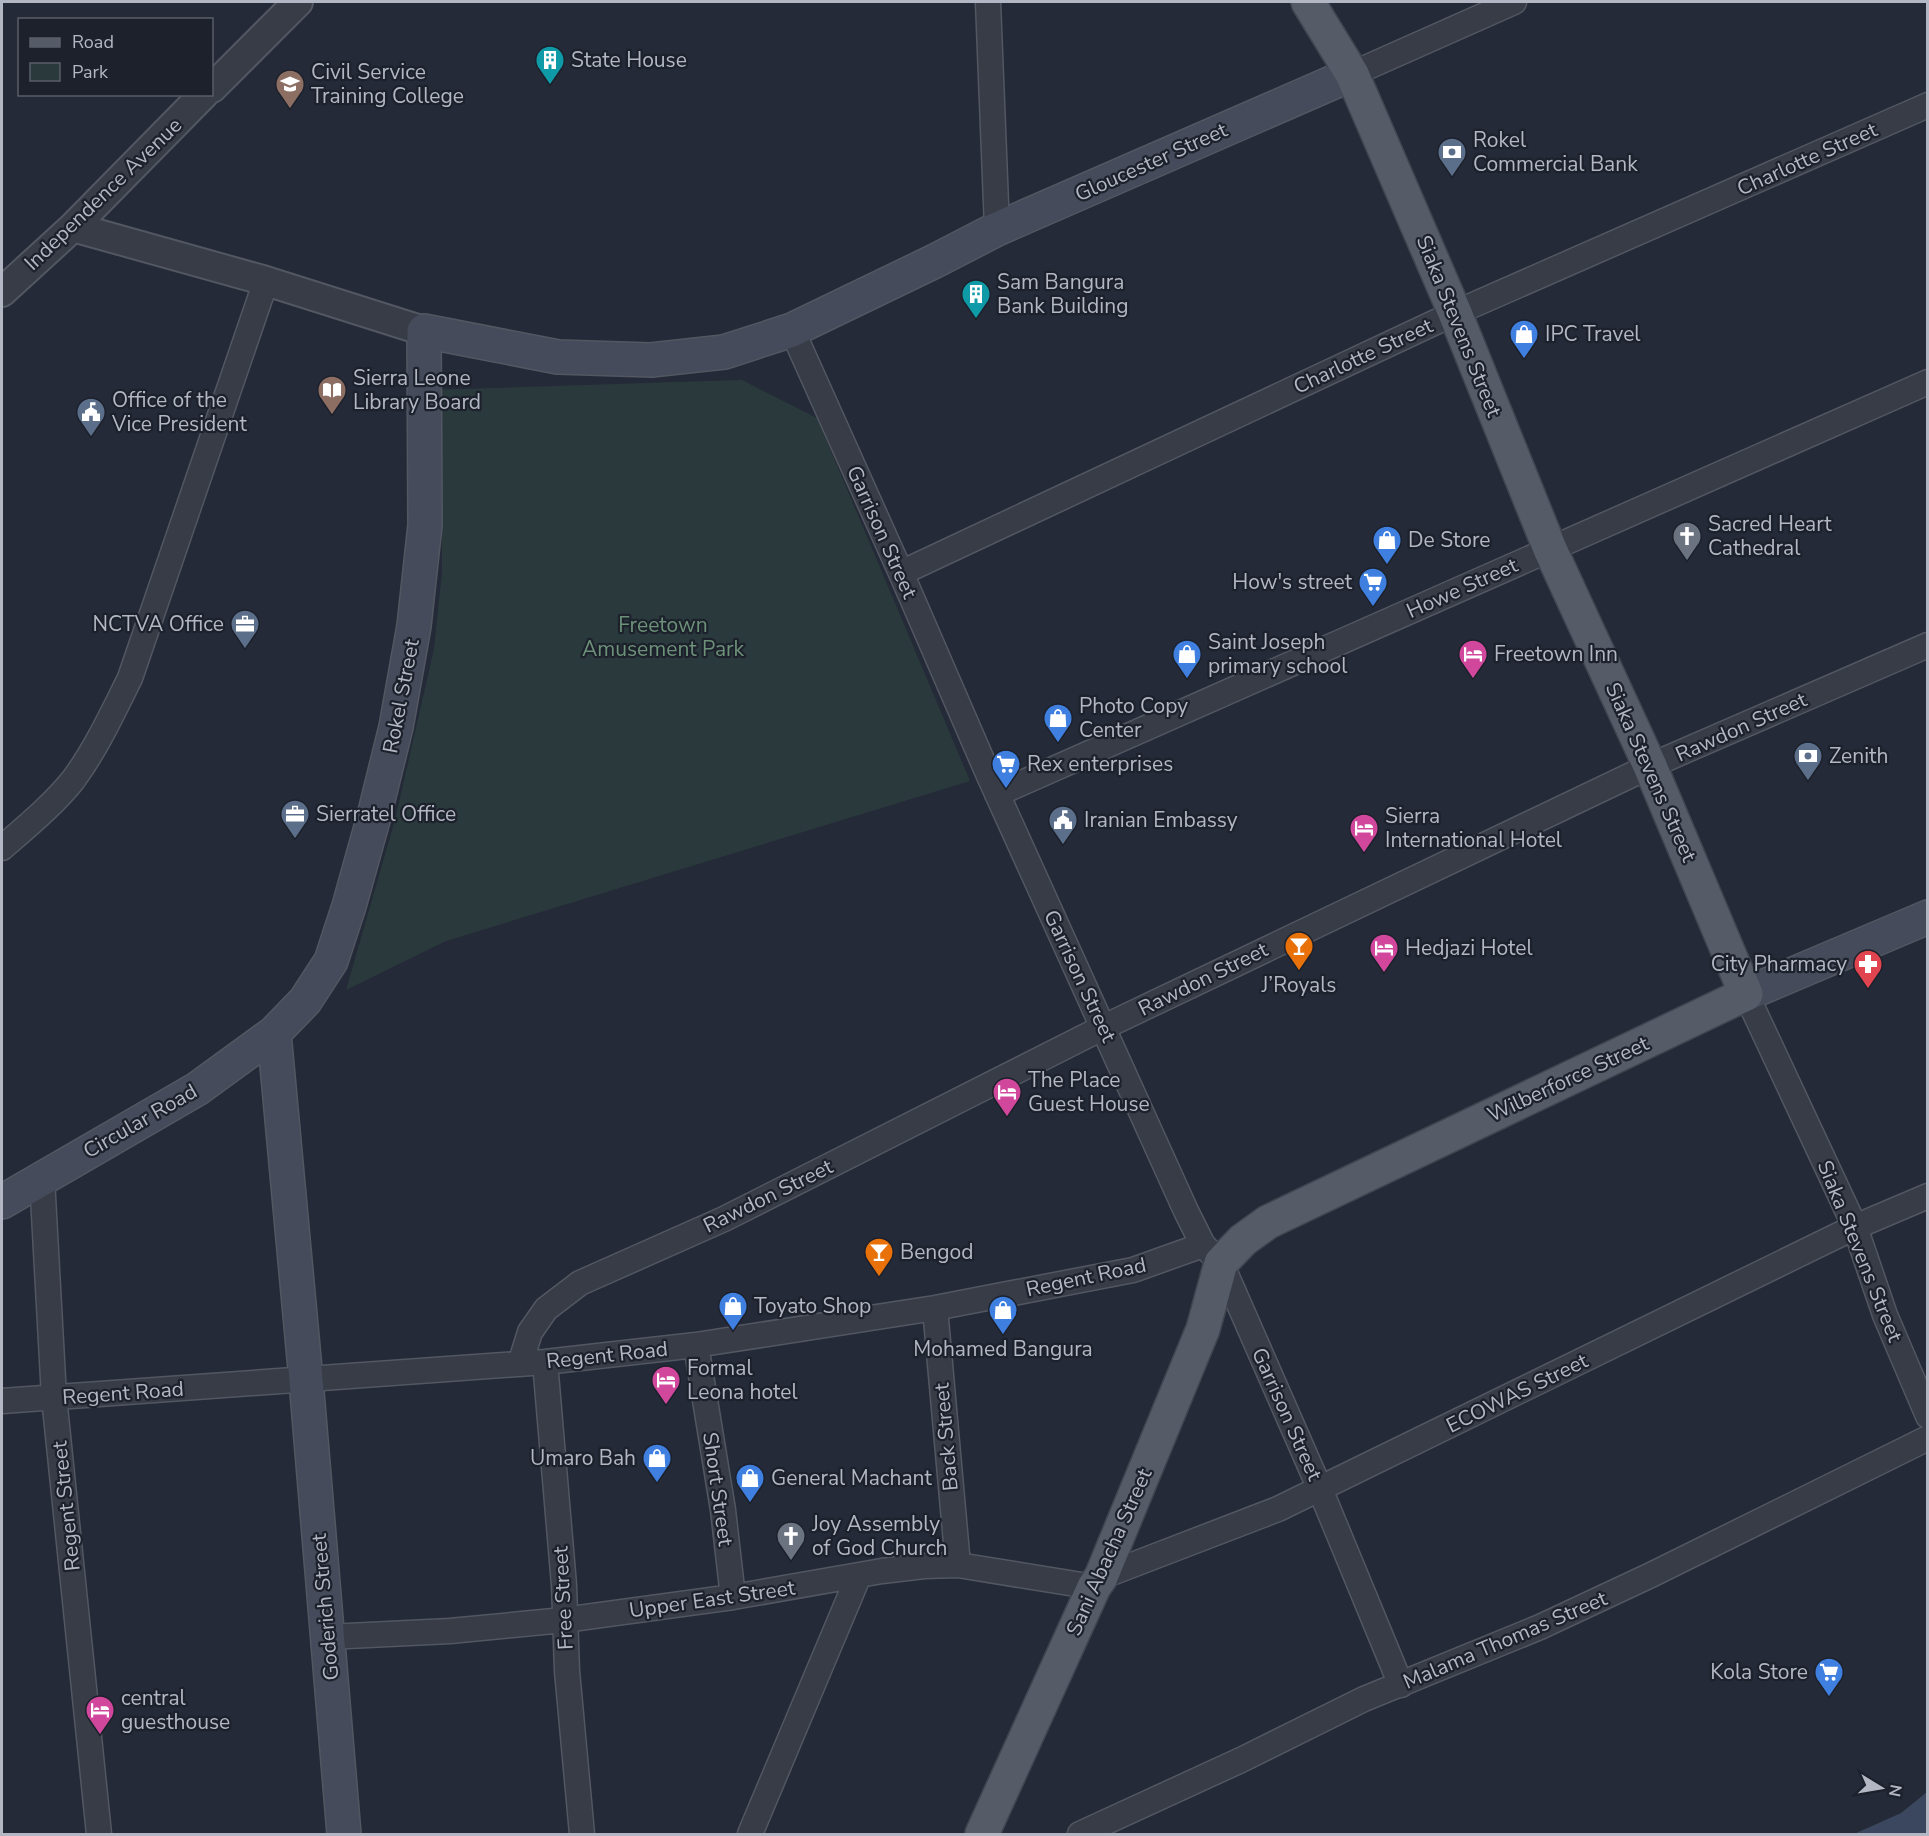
<svg xmlns="http://www.w3.org/2000/svg" width="1929" height="1836" viewBox="0 0 1929 1836" font-family="'Nunito Sans',sans-serif">
<style>
.green{fill:#2a3a3c}
.water{fill:#3b475e}
.lines{fill:none;stroke-linecap:round;stroke-linejoin:round}
.minor-casing{stroke:#525762;stroke-width:27}
.tertiary-casing{stroke:#525762;stroke-width:32}
.secondary-casing{stroke:#525762;stroke-width:36}
.primary-casing{stroke:#404550;stroke-width:36}
.minor{stroke:#373c47;stroke-width:24}
.tertiary{stroke:#373c47;stroke-width:28}
.secondary{stroke:#454b5a;stroke-width:33}
.primary{stroke:#555b67;stroke-width:33}
.labels{text-anchor:middle;stroke-width:4.5;stroke-linejoin:round;paint-order:stroke}
.poi-label{font-size:21px;fill:#b2b7c3;stroke:#1c212c;text-anchor:start}
.street-label{font-size:21px;fill:#b2b7c3;stroke:#1c212c}
.park-label{font-size:21px;fill:#6c9178;stroke:#1c212c}
</style>
<rect width="100%" height="100%" fill="#242a37"/>
<path class="green" d="M742,380L817,418L970,781L446,941L346,990L395,820L434,649L442,572V502L430,390Z"/>
<path class="water" d="M1927,1792V1834H1854L1901,1813Z"/>
<g class="lines">
<g class="minor-casing">
<path id="minor" d="M988,2L997,229
M1352,74L1514,2
M792,330L901,573L989,776L1186,1211L1203,1245L1221,1263L1320,1489L1401,1685
M901,573L1455,313L1928,105
M997,794L1928,382
M2,848C25,828 54,804 73,780C96,749 113,712 130,678L266,281
M1746,994L1855,1227L1885,1315L1928,1416
M42,1178L54,1397L99,1834
M935,1308L958,1565
M696,1345L723,1510L733,1597
M545,1362L564,1585L567,1671L582,1834
M520,1364L530,1332L546,1309L580,1283L724,1219L1104,1027L1650,766L1928,645
M2,1401L545,1362L696,1345L935,1308L1133,1270L1203,1245
M1101,1577L1278,1509L1855,1227L1928,1196
M327,1637L450,1631L564,1620L733,1597L882,1571L924,1566L958,1565L1094,1587
M750,1834L859,1575
M1080,1834L1241,1760L1364,1699L1540,1627L1651,1575L1928,1438"/>
</g>
<g class="tertiary-casing">
<path id="tertiary" d="M212,88L298,2
M73,227L266,281L424,331
M2,292L73,227L204,94"/>
</g>
<g class="secondary-casing">
<path id="secondary" d="M1746,994L1928,917
M274,1033L306,1380L344,1834
M2,1202L197,1089L274,1033L305,1001L331,961L349,906L373,820L396,727L414,626L425,525L424,331L558,357L651,360L724,352L792,330L935,261L997,229L1352,74"/>
</g>
<g class="primary-casing">
<path id="primary" d="M982,1834L1094,1587L1101,1577L1203,1329L1221,1263L1243,1240L1268,1222L1746,994L1650,766L1550,549L1455,313L1352,74L1308,2"/>
</g>
<use href="#minor" class="minor"/>
<use href="#tertiary" class="tertiary"/>
<use href="#secondary" class="secondary"/>
<use href="#primary" class="primary"/>
</g>
<defs>
<g id="building-pin" transform="scale(1.5)"><path d="M0 17L-7.5 6A9.5 9.5 0 1 1 7.5 6Z" fill="#0f9aa8" stroke="#1c212c"/><path d="M-4-6H4V6H1V3H-1V6H-4ZM-2.5-4.3h1.7v1.8h-1.7ZM.8-4.3h1.7v1.8H.8ZM-2.5-1h1.7V.8h-1.7ZM.8-1h1.7V.8H.8Z" fill="#fff"/></g>
<g id="university-pin" transform="scale(1.5)"><path d="M0 17L-7.5 6A9.5 9.5 0 1 1 7.5 6Z" fill="#8d6e63" stroke="#1c212c"/><path d="M0-5L7-2L0 1L-7-2ZM-4 1L0 2.5L4 1V4Q0 6-4 4Z" fill="#fff"/></g>
<g id="bank-pin" transform="scale(1.5)"><path d="M0 17L-7.5 6A9.5 9.5 0 1 1 7.5 6Z" fill="#5c6f8a" stroke="#1c212c"/><path d="M-6-4H6V4H-6ZM0-2.3a2.3 2.3 0 1 0 0 4.6a2.3 2.3 0 1 0 0-4.6Z" fill="#fff"/></g>
<g id="shop-pin" transform="scale(1.5)"><path d="M0 17L-7.5 6A9.5 9.5 0 1 1 7.5 6Z" fill="#3f7fe0" stroke="#1c212c"/><path d="M-5-2.5h2.3a2.7 3.5 0 0 1 5.4 0H5L5.5 6h-11ZM-1.5-2.5h3a1.5 2.3 0 0 0-3 0Z" fill="#fff"/></g>
<g id="library-pin" transform="scale(1.5)"><path d="M0 17L-7.5 6A9.5 9.5 0 1 1 7.5 6Z" fill="#8d6e63" stroke="#1c212c"/><path d="M-6-4Q-3-5.5-.7-3.5V5Q-3 3-6 4ZM6-4Q3-5.5 .7-3.5V5Q3 3 6 4Z" fill="#fff"/></g>
<g id="civic-pin" transform="scale(1.5)"><path d="M0 17L-7.5 6A9.5 9.5 0 1 1 7.5 6Z" fill="#5c6f8a" stroke="#1c212c"/><path d="M-.6-6.5H3V-4.5H.6V-3L4-1V1h2V6H-6V1h2V-1L-.6-3ZM-1.2 2.5V6h2.4V2.5Z" fill="#fff"/></g>
<g id="church-pin" transform="scale(1.5)"><path d="M0 17L-7.5 6A9.5 9.5 0 1 1 7.5 6Z" fill="#6b7280" stroke="#1c212c"/><path d="M-1.2-6h2.4v3.5h3.3v2.4h-3.3V6h-2.4V-.1h-3.3v-2.4h3.3Z" fill="#fff"/></g>
<g id="supermarket-pin" transform="scale(1.5)"><path d="M0 17L-7.5 6A9.5 9.5 0 1 1 7.5 6Z" fill="#3f7fe0" stroke="#1c212c"/><path d="M-6-5.5h2.5l.6 2H6L4.5 2H-2.5L-4.4-4H-6ZM-1.5 3.2a1.3 1.3 0 1 0 .1 0ZM3 3.2a1.3 1.3 0 1 0 .1 0Z" fill="#fff"/></g>
<g id="office-pin" transform="scale(1.5)"><path d="M0 17L-7.5 6A9.5 9.5 0 1 1 7.5 6Z" fill="#5c6f8a" stroke="#1c212c"/><path d="M-6-3h4V-5.5h4V-3h4V5H-6ZM-1-4.5V-3h2v-1.5ZM-6 0V1H6V0Z" fill="#fff"/></g>
<g id="hotel-pin" transform="scale(1.5)"><path d="M0 17L-7.5 6A9.5 9.5 0 1 1 7.5 6Z" fill="#d1479c" stroke="#1c212c"/><path d="M-6-4.5h1.5V1H6V5H4.5V3h-9V5H-6ZM-4 0a1.8 1.8 0 1 1 3.6 0ZM.5 0V-2.5h3Q6-2.5 6 0Z" fill="#fff"/></g>
<g id="bar-pin" transform="scale(1.5)"><path d="M0 17L-7.5 6A9.5 9.5 0 1 1 7.5 6Z" fill="#e8710a" stroke="#1c212c"/><path d="M-6-5H6L.8 .8V4.5H3.5V6h-7V4.5H-.8V.8Z" fill="#fff"/></g>
<g id="pharmacy-pin" transform="scale(1.5)"><path d="M0 17L-7.5 6A9.5 9.5 0 1 1 7.5 6Z" fill="#e0444e" stroke="#1c212c"/><path d="M-2-6h4v4h4v4h-4v4h-4v-4h-4v-4h4Z" fill="#fff"/></g>
</defs>
<g fill-rule="evenodd">
<use href="#building-pin" x="550" y="60"/>
<use href="#university-pin" x="290" y="84"/>
<use href="#bank-pin" x="1452" y="152"/>
<use href="#building-pin" x="976" y="294"/>
<use href="#shop-pin" x="1524" y="334"/>
<use href="#library-pin" x="332" y="390"/>
<use href="#civic-pin" x="91" y="412"/>
<use href="#church-pin" x="1687" y="536"/>
<use href="#shop-pin" x="1387" y="540"/>
<use href="#supermarket-pin" x="1373" y="582"/>
<use href="#office-pin" x="245" y="624"/>
<use href="#shop-pin" x="1187" y="654"/>
<use href="#hotel-pin" x="1473" y="654"/>
<use href="#shop-pin" x="1058" y="718"/>
<use href="#bank-pin" x="1808" y="756"/>
<use href="#supermarket-pin" x="1006" y="764"/>
<use href="#office-pin" x="295" y="814"/>
<use href="#civic-pin" x="1063" y="820"/>
<use href="#hotel-pin" x="1364" y="828"/>
<use href="#bar-pin" x="1299" y="946"/>
<use href="#hotel-pin" x="1384" y="948"/>
<use href="#pharmacy-pin" x="1868" y="964"/>
<use href="#hotel-pin" x="1007" y="1092"/>
<use href="#bar-pin" x="879" y="1252"/>
<use href="#shop-pin" x="733" y="1306"/>
<use href="#shop-pin" x="1003" y="1310"/>
<use href="#hotel-pin" x="666" y="1380"/>
<use href="#shop-pin" x="657" y="1458"/>
<use href="#shop-pin" x="750" y="1478"/>
<use href="#church-pin" x="791" y="1536"/>
<use href="#supermarket-pin" x="1829" y="1672"/>
<use href="#hotel-pin" x="100" y="1710"/>
</g>
<g class="labels">
<g class="poi-label">
<text x="571" y="67">State House</text>
<text x="311" y="79">Civil Service<tspan x="311" dy="24">Training College</tspan></text>
<text x="1473" y="147">Rokel<tspan x="1473" dy="24">Commercial Bank</tspan></text>
<text x="997" y="289">Sam Bangura<tspan x="997" dy="24">Bank Building</tspan></text>
<text x="1545" y="341">IPC Travel</text>
<text x="353" y="385">Sierra Leone<tspan x="353" dy="24">Library Board</tspan></text>
<text x="112" y="407">Office of the<tspan x="112" dy="24">Vice President</tspan></text>
<text x="1708" y="531">Sacred Heart<tspan x="1708" dy="24">Cathedral</tspan></text>
<text x="1408" y="547">De Store</text>
<text x="1352" y="589" text-anchor="end">How's street</text>
<text x="224" y="631" text-anchor="end">NCTVA Office</text>
<text x="1208" y="649">Saint Joseph<tspan x="1208" dy="24">primary school</tspan></text>
<text x="1494" y="661">Freetown Inn</text>
<text x="1079" y="713">Photo Copy<tspan x="1079" dy="24">Center</tspan></text>
<text x="1829" y="763">Zenith</text>
<text x="1027" y="771">Rex enterprises</text>
<text x="316" y="821">Sierratel Office</text>
<text x="1385" y="823">Sierra<tspan x="1385" dy="24">International Hotel</tspan></text>
<text x="1084" y="827">Iranian Embassy</text>
<text x="1405" y="955">Hedjazi Hotel</text>
<text x="1847" y="971" text-anchor="end">City Pharmacy</text>
<text x="1299" y="992" text-anchor="middle">J’Royals</text>
<text x="1028" y="1087">The Place<tspan x="1028" dy="24">Guest House</tspan></text>
<text x="900" y="1259">Bengod</text>
<text x="754" y="1313">Toyato Shop</text>
<text x="1003" y="1356" text-anchor="middle">Mohamed Bangura</text>
<text x="687" y="1375">Formal<tspan x="687" dy="24">Leona hotel</tspan></text>
<text x="636" y="1465" text-anchor="end">Umaro Bah</text>
<text x="771" y="1485">General Machant</text>
<text x="812" y="1531">Joy Assembly<tspan x="812" dy="24">of God Church</tspan></text>
<text x="1808" y="1679" text-anchor="end">Kola Store</text>
<text x="121" y="1705">central<tspan x="121" dy="24">guesthouse</tspan></text>
</g>
<g class="street-label">
<text transform="translate(1807 159) rotate(-24)" y="7">Charlotte Street</text>
<text transform="translate(1151 162) rotate(-24)" y="7">Gloucester Street</text>
<text transform="translate(103 194) rotate(-44)" y="7">Independence Avenue</text>
<text transform="translate(1459 326) rotate(68)" y="7">Siaka Stevens Street</text>
<text transform="translate(1363 356) rotate(-25)" y="7">Charlotte Street</text>
<text transform="translate(882 532) rotate(66)" y="7">Garrison Street</text>
<text transform="translate(1462 588) rotate(-24)" y="7">Howe Street</text>
<text transform="translate(401 696) rotate(-79)" y="7">Rokel Street</text>
<text transform="translate(1741 727) rotate(-24)" y="7">Rawdon Street</text>
<text transform="translate(1651 772) rotate(66)" y="7">Siaka Stevens Street</text>
<text transform="translate(1080 976) rotate(65)" y="7">Garrison Street</text>
<text transform="translate(1203 979) rotate(-26)" y="7">Rawdon Street</text>
<text transform="translate(1568 1079) rotate(-25)" y="7">Wilberforce Street</text>
<text transform="translate(140 1121) rotate(-30)" y="7">Circular Road</text>
<text transform="translate(768 1196) rotate(-26)" y="7">Rawdon Street</text>
<text transform="translate(1860 1251) rotate(68)" y="7">Siaka Stevens Street</text>
<text transform="translate(1086 1277) rotate(-12)" y="7">Regent Road</text>
<text transform="translate(607 1355) rotate(-6)" y="7">Regent Road</text>
<text transform="translate(123 1393) rotate(-4)" y="7">Regent Road</text>
<text transform="translate(1517 1393) rotate(-26)" y="7">ECOWAS Street</text>
<text transform="translate(1287 1414) rotate(66)" y="7">Garrison Street</text>
<text transform="translate(946 1437) rotate(-95)" y="7">Back Street</text>
<text transform="translate(718 1489) rotate(82)" y="7">Short Street</text>
<text transform="translate(66 1506) rotate(-96)" y="7">Regent Street</text>
<text transform="translate(1109 1552) rotate(-66)" y="7">Sani Abacha Street</text>
<text transform="translate(563 1598) rotate(-93)" y="7">Free Street</text>
<text transform="translate(712 1599) rotate(-8)" y="7">Upper East Street</text>
<text transform="translate(325 1607) rotate(-95)" y="7">Goderich Street</text>
<text transform="translate(1505 1640) rotate(-23)" y="7">Malama Thomas Street</text>
</g>
<g class="park-label">
<text x="663" y="632">Freetown<tspan x="663" dy="24">Amusement Park</tspan></text>
</g>
</g>
<rect width="1929" height="1836" fill="none" stroke="#b2b7c3" stroke-width="6"/>
<rect x="18" y="18" width="195" height="78" fill="#1c212c" stroke="#585d68" stroke-width="1.5"/>
<rect x="30" y="38" width="30" height="9" fill="#555b67" stroke="#585d68" stroke-width="1.5"/>
<text x="72" y="48" font-size="18" fill="#b2b7c3">Road</text>
<rect x="30" y="63" width="30" height="18" fill="#2a3a3c" stroke="#585d68" stroke-width="1.5"/>
<text x="72" y="78" font-size="18" fill="#b2b7c3">Park</text>
<g transform="translate(1881 1788) rotate(101)" stroke="#1c212c" stroke-width="4.5" paint-order="stroke">
<path d="M0-4.5L10 22L0 15L-10 22Z" fill="#b2b7c3"/>
<text y="-9" font-size="16" font-weight="bold" text-anchor="middle" fill="#b2b7c3">N</text>
</g>
</svg>
